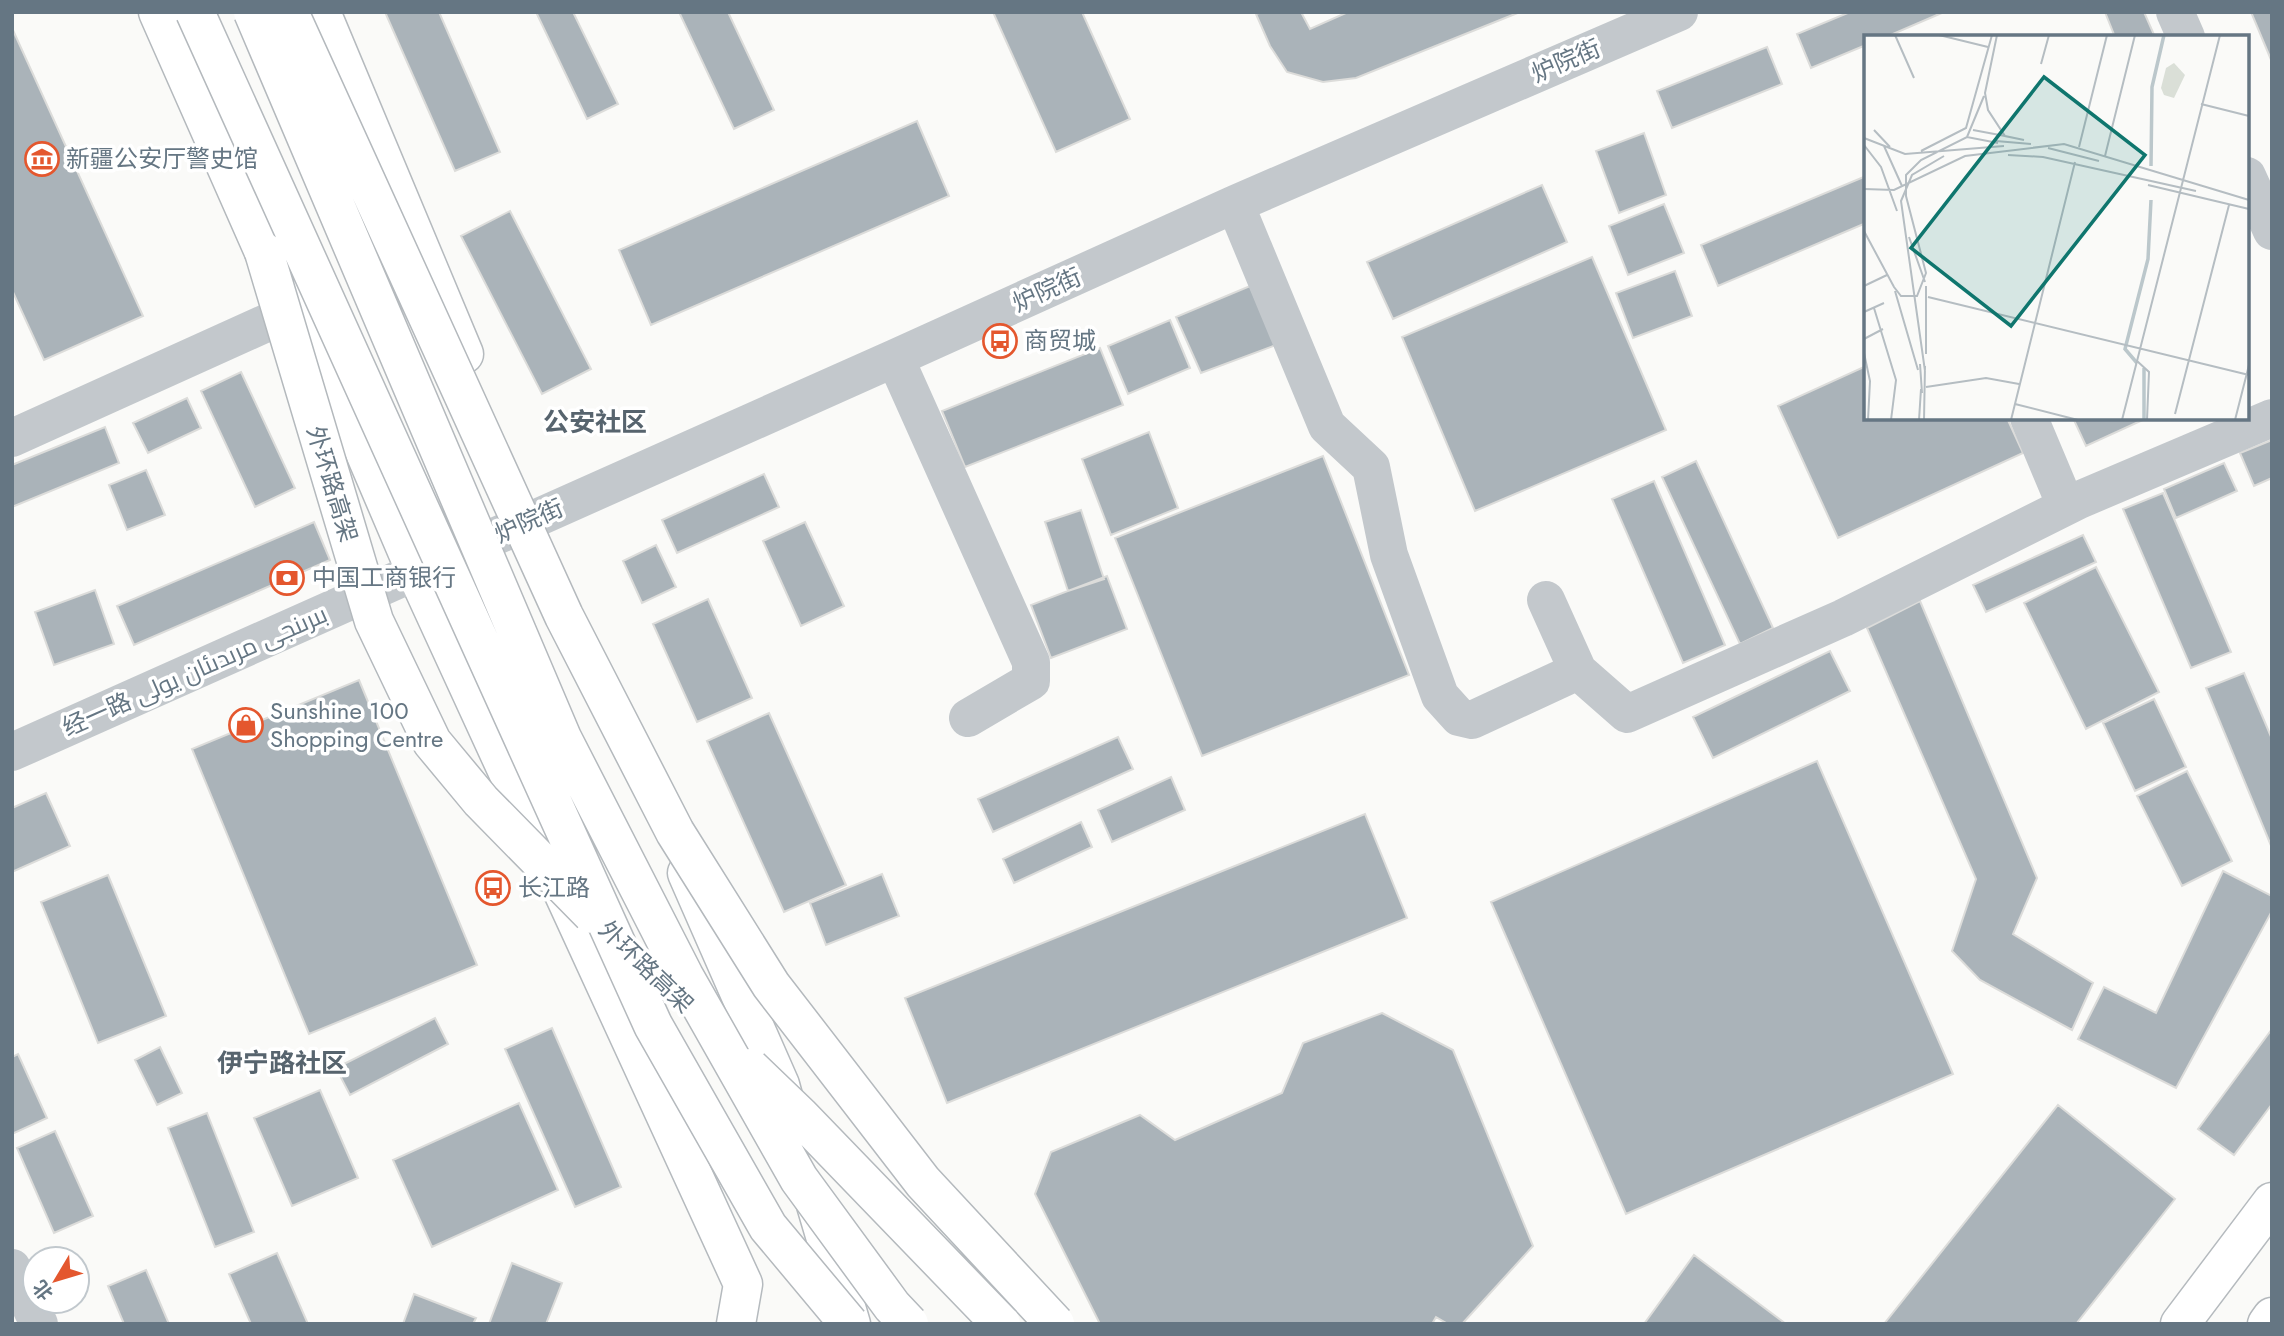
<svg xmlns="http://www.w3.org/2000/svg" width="2284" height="1336" viewBox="0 0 2284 1336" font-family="Jost,Cairo,'Noto Sans SC',sans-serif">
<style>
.building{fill:#aab3b9;stroke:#dcdcda;stroke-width:2}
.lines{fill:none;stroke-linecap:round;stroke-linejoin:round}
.major-casing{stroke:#b5babe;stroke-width:41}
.highway-casing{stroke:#b4b9bd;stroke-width:41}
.minor{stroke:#c3c8cc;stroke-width:38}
.major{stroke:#fff;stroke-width:38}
.highway{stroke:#fff;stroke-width:38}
.highway-bridge-casing{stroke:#b4b9bd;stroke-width:41;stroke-linecap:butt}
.highway-bridge{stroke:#fff;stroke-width:38}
.labels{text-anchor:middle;stroke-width:7;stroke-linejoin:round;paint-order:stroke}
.street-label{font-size:24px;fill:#657683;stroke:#fff}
.poi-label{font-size:24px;fill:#657683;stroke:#fff;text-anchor:start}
.neighbourhood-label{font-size:26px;font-weight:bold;fill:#57646e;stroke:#fff}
.inset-river{fill:none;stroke:#bbc7cb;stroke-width:3.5}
.inset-road{fill:none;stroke:#b5bdc2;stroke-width:2}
.view{fill:#0f766e;fill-opacity:0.15;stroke:#0f766e;stroke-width:3.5}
.inset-edge{fill:none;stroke:#657683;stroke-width:3.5}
</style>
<rect width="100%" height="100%" fill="#fafaf8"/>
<path class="building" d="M385,12H439L500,152L455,171Z
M536,12H573L618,104L587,119Z
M679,12H728L774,110L734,129Z
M993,12H1082L1130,119L1056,152Z
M1262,12H1301L1310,29L1348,12H1520L1356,78L1323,82L1287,72L1270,46L1256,14Z
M1850,12H1944L1886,37H1866V45L1811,68L1797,34Z
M2105,12H2144L2155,37H2115Z
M2251,12H2272V62Z
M12,28L143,316L44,360L12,290Z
M1767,47L1782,84L1672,128L1657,91Z
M917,121L949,196L651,325L619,250Z
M1644,133L1666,195L1619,213L1596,151Z
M1866,176V223L1718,286L1701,245Z
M1542,185L1567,242L1393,319L1367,262Z
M1664,204L1684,253L1628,275L1609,226Z
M510,211L591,369L542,394L461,236Z
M1592,257L1666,430L1475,511L1402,337Z
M1675,271L1692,316L1633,338L1616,293Z
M1250,286L1276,345L1201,373L1176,317Z
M1170,320L1190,368L1128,394L1108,346Z
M1100,348L1123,405L965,467L942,411Z
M1866,366V418H2007L2023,453L1838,538L1778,406Z
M241,372L295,488L255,507L201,391Z
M187,398L201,428L148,453L133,423Z
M2073,418H2147L2086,446Z
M105,427L119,463L12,507V465Z
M1149,432L1178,508L1111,535L1082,459Z
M2272,440V478L2254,486L2240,453Z
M1323,456L1409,675L1202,756L1115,538Z
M1696,461L1773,628L1740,644L1662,477Z
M2224,463L2237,491L2176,518L2164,489Z
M146,470L165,515L127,530L109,485Z
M764,474L779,507L677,553L662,520Z
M1654,481L1725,645L1683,663L1612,499Z
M2163,493L2231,652L2191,668L2123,509Z
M1081,510L1104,579L1068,591L1045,522Z
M314,522L330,560L134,645L117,606Z
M805,522L844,606L801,626L763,541Z
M2083,535L2096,562L1986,612L1973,585Z
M656,545L676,587L642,603L623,561Z
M2096,567L2159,692L2086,729L2024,603Z
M1107,576L1127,629L1051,658L1031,605Z
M95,590L114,644L54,665L35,612Z
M708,599L752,698L697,722L653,624Z
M1920,601L2037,878L2013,934L2093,983L2072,1030L1980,980L1952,951L1976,879L1867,628Z
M1830,651L1850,691L1713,758L1693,717Z
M2244,673L2272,739V848L2206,688Z
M359,680L477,965L309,1034L192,749Z
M2154,699L2186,767L2135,791L2103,723Z
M769,713L846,885L784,912L707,741Z
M1118,737L1133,769L993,832L978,799Z
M1817,761L1953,1074L1626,1214L1491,902Z
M2187,771L2232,861L2182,886L2137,796Z
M1171,777L1185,810L1112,842L1098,810Z
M46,793L70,846L12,872V808Z
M1365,814L1407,918L947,1103L905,998Z
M1081,822L1092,847L1014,883L1003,859Z
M2223,871L2272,896V911L2176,1088L2078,1039L2104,987L2156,1013Z
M882,874L899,916L826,945L810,903Z
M108,875L166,1016L98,1043L41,902Z
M1382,1013L1453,1050L1533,1246L1462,1324H1448L1436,1317L1432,1324H1100L1035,1194L1051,1152L1140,1115L1175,1140L1282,1093L1303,1043Z
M435,1018L448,1044L350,1095L336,1068Z
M552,1028L621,1187L575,1207L505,1049Z
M2272,1029V1104L2234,1155L2198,1129Z
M160,1047L182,1093L157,1105L135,1060Z
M18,1054L47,1118L12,1134V1057Z
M320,1090L358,1178L292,1206L254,1118Z
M519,1103L558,1190L432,1247L393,1160Z
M2058,1105L2175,1199L2076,1324H1884Z
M207,1113L254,1232L215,1247L168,1128Z
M55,1131L93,1216L54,1233L17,1148Z
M277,1253L308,1324H251L229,1274Z
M1694,1255L1786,1324H1644Z
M512,1263L562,1283L546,1324H489Z
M146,1270L169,1324H124L108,1286Z
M414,1294L476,1318L473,1324H403Z"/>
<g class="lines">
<g class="major-casing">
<path id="major" d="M321,12L464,354
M272,235L416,572L743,1284L736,1324
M687,873L780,1085L786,1107
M816,1205L851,1324
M2180,1324L2272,1202"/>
</g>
<g class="highway-casing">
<path id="highway" d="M158,12L264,252
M2267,1324L2272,1317"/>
</g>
<path class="minor" d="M2175,12L2186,37
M2247,176L2272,231
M1235,204L1327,426L1371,467L1389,555L1440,696L1459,717L1472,720L1578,671L1546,600
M895,358L1031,662V681L968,718
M2029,418L2066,506
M12,438L304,306
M1578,671L1627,714L1843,618L2079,500L2272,418
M12,752L895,358L1235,204L1679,12
M12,1268L39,1324"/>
<use href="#major" class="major"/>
<use href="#highway" class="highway"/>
<g class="highway-bridge-casing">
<path id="highway-bridge" d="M195,12L653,1025L768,1227L849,1324
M253,12L562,738L684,976L799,1179L892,1306L909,1324
M289,12L564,616L675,832L771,985L923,1182L1055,1324
M264,252L374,621L432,742L481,801L592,914
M750,1068L800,1116L1001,1324"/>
</g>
<use href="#highway-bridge" class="highway-bridge"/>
</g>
<defs>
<g id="museum-ring" transform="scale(1.75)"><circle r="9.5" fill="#fff" stroke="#e4572e" stroke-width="1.5"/><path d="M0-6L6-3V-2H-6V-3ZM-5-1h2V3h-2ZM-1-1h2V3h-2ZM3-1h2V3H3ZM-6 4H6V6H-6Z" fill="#e4572e"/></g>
<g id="bus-ring" transform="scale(1.75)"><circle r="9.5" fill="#fff" stroke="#e4572e" stroke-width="1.5"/><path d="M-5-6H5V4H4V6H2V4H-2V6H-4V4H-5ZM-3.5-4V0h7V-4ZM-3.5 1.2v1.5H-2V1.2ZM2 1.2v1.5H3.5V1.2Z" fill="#e4572e"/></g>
<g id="bank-ring" transform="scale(1.75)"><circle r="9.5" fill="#fff" stroke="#e4572e" stroke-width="1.5"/><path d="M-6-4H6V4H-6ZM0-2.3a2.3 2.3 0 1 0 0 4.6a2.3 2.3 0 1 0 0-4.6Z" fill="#e4572e"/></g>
<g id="shop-ring" transform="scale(1.75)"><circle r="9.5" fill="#fff" stroke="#e4572e" stroke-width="1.5"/><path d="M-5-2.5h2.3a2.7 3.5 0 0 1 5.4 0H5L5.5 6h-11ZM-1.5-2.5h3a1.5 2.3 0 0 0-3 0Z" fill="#e4572e"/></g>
</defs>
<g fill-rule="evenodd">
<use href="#museum-ring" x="42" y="159"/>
<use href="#bus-ring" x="1000" y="341"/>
<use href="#bank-ring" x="287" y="578"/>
<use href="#shop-ring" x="246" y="725"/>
<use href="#bus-ring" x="493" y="888"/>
</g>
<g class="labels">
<g class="street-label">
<text transform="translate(1566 61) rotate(-23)" y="8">炉院街</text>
<text transform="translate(1047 290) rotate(-24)" y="8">炉院街</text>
<text transform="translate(332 484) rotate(73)" y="8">外环路高架</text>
<text transform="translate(529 521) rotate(-24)" y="8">炉院街</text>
<text transform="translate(195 671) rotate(-24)" y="8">经一路 بىرىنجى مرىدىئان يولى</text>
<text transform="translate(646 967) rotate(44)" y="8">外环路高架</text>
</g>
<g class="poi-label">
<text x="66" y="167">新疆公安厅警史馆</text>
<text x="1024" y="349">商贸城</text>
<text x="312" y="586">中国工商银行</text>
<text x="270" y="719">Sunshine 100<tspan x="270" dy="28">Shopping Centre</tspan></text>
<text x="518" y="896">长江路</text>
</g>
<g class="neighbourhood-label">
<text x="595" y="431">公安社区</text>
<text x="282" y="1072">伊宁路社区</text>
</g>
</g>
<g transform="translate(1864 35)">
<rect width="385" height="385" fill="#fafaf8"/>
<path d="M310,28L321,40L310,63L300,60L297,53L302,33Z" fill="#dadfd7"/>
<path class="inset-river" d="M287,131L288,52L300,0M273,328L261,314L284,224L287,165M280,333V385"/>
<path class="inset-road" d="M31,0L50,43M75,0L124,12M133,0L121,58L124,75L141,101L160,105M177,29L185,0M337,69L385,81M10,95L26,112M109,95L141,101M103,102L120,61M0,103L41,119L140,111M132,106L167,109M0,110L17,132L33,176M20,111L38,151M215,112L243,0M184,113L235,126M57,116L102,93L128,0M144,120L179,122L332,156M241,121L271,0M284,150L385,174M0,154L30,155L101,121L200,109L385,165M0,196L30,252L37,261H53L62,238L42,161V140L57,125L103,102L134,108M45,202L61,247M0,251L23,240M31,256L54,335M64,262L385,340M10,273L32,345L27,385M0,277L20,268M0,304L19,294M0,318L6,346L4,385M62,319V251M273,326L285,337L283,385M56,329L58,358M61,336L37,166L48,140L80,121M62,352L122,343L155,349M151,369L214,385M311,379L365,170M55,385L57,354M60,385L61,331M147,385L211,127M258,385L356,0M371,385L385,330"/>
<path class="view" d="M180,42L281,120L147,291L47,213Z"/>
<rect width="385" height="385" class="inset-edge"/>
</g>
<rect width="2284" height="1336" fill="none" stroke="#657683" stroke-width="28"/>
<g transform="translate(56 1280) rotate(232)"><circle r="33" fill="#ffffff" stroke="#c1c8cd" stroke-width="2"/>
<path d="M0-5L12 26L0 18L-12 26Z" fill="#e4572e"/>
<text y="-10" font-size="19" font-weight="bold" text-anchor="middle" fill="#657683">北</text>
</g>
</svg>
